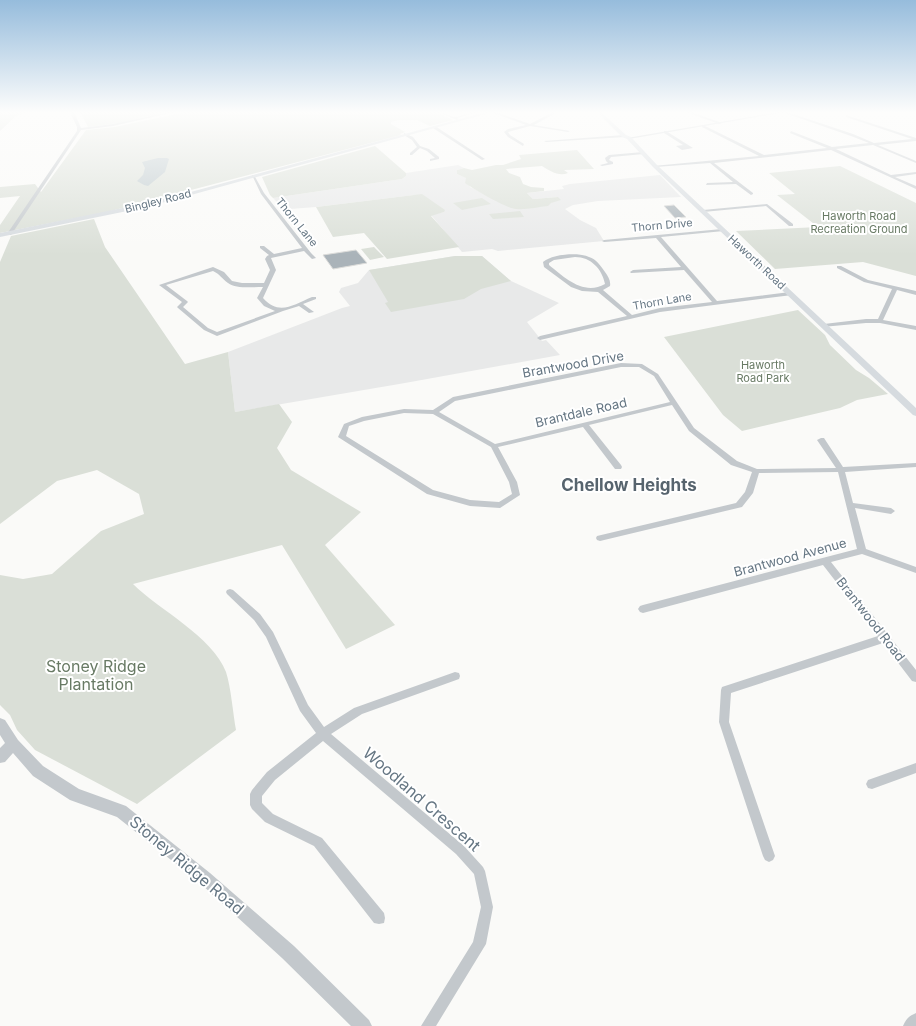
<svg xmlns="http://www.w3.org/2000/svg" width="916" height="1026" viewBox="0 0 916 1026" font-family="Inter,sans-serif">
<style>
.built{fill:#e8e9e9}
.green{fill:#dadfd7}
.water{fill:#bbc7cb}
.building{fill:#aab3b9;stroke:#dcdcda}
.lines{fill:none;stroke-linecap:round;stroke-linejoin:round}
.minor{fill:#c3c8cc;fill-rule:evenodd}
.tertiary{fill:#c3c8cc;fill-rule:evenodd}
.secondary{fill:#d6dbdf;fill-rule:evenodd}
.labels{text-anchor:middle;stroke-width:4;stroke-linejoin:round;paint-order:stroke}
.far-street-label{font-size:11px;fill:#657683;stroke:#fff}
.far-park-label{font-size:11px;fill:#687a64;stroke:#fff}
.street-label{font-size:13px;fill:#657683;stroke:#fff}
.near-park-label{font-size:16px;fill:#687a64;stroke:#fff}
.near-street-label{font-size:16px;fill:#657683;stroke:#fff}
.district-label{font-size:17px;font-weight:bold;fill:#57646e;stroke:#fff}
</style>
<rect width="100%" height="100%" fill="#fafaf8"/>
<path class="built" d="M458,165L464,168L457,170V174L467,178L470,187L481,192L551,203L558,197L533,199L527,193L564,189L562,186L570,184L660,175L681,197L598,201L573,205L565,209L580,220L596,228L604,241L498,251L492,249L462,252L431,215L444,212L414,195L316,207L290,209L286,206L280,205L273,198L402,179L406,176V173Z
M455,256H482L511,281L559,303L527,322L542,341L546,340L560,355L405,383L235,412L228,352L342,308L350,306L339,292L341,288L358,283L369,270Z"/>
<path class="green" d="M0,112H27L16,116L0,131Z
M80,112H166L119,123L88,127Z
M186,112H437L453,120L430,126L417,120H399L391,122V124L405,132L400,134L401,135L107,212L0,233V225L20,196L0,198V187L35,184L41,192L86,130L115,127Z
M375,146L406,173V176L402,179L273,198L270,195L262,177Z
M577,150L594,169L564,170L568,173C559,177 550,171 542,166L506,169L509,173L520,177L523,184L531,187L544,188V191L527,193L533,199L558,197L561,200L551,203L548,206C538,207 526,210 516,209C506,208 475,190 465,183L466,178L457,174V170L464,168L472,170L496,165H503L521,159L519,155Z
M840,166L916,203V276L863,262L775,269L736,231L818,227L777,195L795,194L769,173Z
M422,194L445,210L444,212L431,216L459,247L387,259L364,233L333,237L316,207Z
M482,198L491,204L462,210L453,203Z
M520,211L524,217L493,219L489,214Z
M94,219L105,247L185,364L228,352L235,412L279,404L292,422L277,448L291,470L361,512L325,545L395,625L346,649L282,545L133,584C158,609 213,637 226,672C231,687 233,714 236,730L137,804L35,750L17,730L10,715L0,705V575L23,579L52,574L101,531L144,514L139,494L97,470L57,481L0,524V262L11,236Z
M374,247L384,257L370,260L361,249Z
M455,256H482L511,281L481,289L464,299L391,312L385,303L388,302L369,270Z
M798,310L825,335L830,345L856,370L869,378L888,394L857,400L840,408L742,431L723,415L664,337Z"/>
<path class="water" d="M158,158H167L169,159L165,172L148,186L144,185L137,181L143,175L145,168L142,162Z"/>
<path class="building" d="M674,205L686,217L675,218L664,206Z
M356,250L367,263L333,269L323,255Z"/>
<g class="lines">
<path class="minor" d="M70,112H74L81,128L113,124L169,112H175L113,126L81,130L11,235H7V234L77,131V127Z
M438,112C444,112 448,116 454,117C461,117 469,112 477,112L457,118L459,119L457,120Z
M491,112H496L530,124L553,112L554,114L534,125L570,131L568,132L530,126L508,132L510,135L524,144L523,146L508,137L504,132L508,129L526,125Z
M686,112H691L722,123L719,124Z
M782,112H787L853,134L874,143L912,139L846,117V115L916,138V141L878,145L916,161V163L873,145L836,149L891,175L916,172V174L895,177L916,186V189L831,150L714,163L753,193V194L751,195L736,184L706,185L707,183L733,182L710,163L655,167L653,166L759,156L702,127L703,125L764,155L827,148L790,133L791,131L832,147L869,143L851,136Z
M433,126H435L485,159L482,160L433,128Z
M664,131H666L693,148L682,150L676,146L683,145L664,133Z
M404,133L413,137L420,146L429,149L439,157V159L430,161V159L435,158L427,151L420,148L412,155H410V153L417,147L412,140L404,135Z
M624,135L625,137L546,142L544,141Z
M643,152L644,154L611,157L609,160L613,162V164L602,166L600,165L608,163L606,161L605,158L609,155Z
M252,175H254L264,193L311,253L316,258L312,259L304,251L271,258L276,270L263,298C279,316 293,305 312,297H316V299L303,304L314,312L309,313L299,306L283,311L217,336L204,330L178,308L177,307L182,302L159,285L213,267L224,272L232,281L242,283H264L270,270L265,259L267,256L269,255L260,248V246H264L274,254L302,248L261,194ZM213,271C221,275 221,278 228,283C236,289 252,287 263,287L257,298L264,306L275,311L217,332L208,328L183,307L188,302L187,301L166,285Z
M767,204L793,224V226H789L766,206L703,212L701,211L703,210Z
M722,229H724V231L661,237L717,301L790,292L792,293V295L660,312L540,340L537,338L540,336L627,316L598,292L582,291L571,287L544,267L543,262C552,254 579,252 589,257C596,259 601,266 605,272C608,276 611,281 610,286L603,290L632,315L660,308L712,302L684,270L631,273L630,272L633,270L681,267L656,238L604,242L602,241L604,240ZM575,257C591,257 602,269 605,284C584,296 565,278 549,265V263L554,260Z
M837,266H841L868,280L916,291V295L897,290L883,320L916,326V330L880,323H866L822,327V325L824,324L866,319H878L892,289L864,282L837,268Z
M621,363L642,364L658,374L694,428L737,461L757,469L836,468L817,440L821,438H824L843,467L916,463V467L845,472L853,503L891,508L895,511L891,514L855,508L866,549L916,567V573L862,554L831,562L916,670V682L912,681L883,643L731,693L729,722L775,856L773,860L769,862L765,860L763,856L719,722L721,690L722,687L878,636L823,565L643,613L640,612L638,609L640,606L643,605L857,549L838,472L759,473L753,493L742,507L600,541L597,540L596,538L597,536L736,503L745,492L752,472L731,465L689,431L672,405L589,425L621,465L622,467L621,469H615L583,427L498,447L517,482L520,495L500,508L470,506L427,494L338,437L344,424L362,417L404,409L433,410L453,397ZM621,367H639L654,376L670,402L495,444L439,412L455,401ZM404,413L433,414L491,447L509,482L512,494L499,502L470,500L433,490L346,436L349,426L364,421Z
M230,589L233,590L260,614L273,632L308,705L324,727L354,708L455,672L459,673L460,676L459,679L362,714L331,734L464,846L483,867L485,871L493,907L486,944L436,1026H421L473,942L481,907L474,874L456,854L323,741L275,780L262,796V803L273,814L322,838L384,913L385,918L384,923L379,924L374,923L314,846L265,822L252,809L250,805V794L252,790L267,772L316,733L300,711L266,637L254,620L227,594L226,592L227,590Z
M916,763V773L872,789L868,788L866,784L868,780Z
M916,1013V1026H903C906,1019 909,1016 916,1013Z"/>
<path class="tertiary" d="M778,112H786L629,139L627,138Z
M0,718L5,720L18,740L43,766L79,789L126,806L210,873L294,946L369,1020L372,1026H351L282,958L200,883L117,817L70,800L33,776L13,753L5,762L0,763V748L5,743L0,735Z"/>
<path class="secondary" d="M486,112H493L180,198L142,208L0,237V233L142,204L176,196Z
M597,112H601L626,135L631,137L657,165L916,408V416L913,415L653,167L627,139L622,137Z"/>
</g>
<linearGradient id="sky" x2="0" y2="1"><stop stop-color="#96bcdc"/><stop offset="0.44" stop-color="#fdfdfc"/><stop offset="1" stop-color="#fdfdfc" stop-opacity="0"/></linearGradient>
<rect width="916" height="255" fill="url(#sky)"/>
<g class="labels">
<g class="far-street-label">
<text transform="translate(158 201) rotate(-14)" y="4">Bingley Road</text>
<text transform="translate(297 222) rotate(51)" y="4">Thorn Lane</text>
<text transform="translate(662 225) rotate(-5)" y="4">Thorn Drive</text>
<text transform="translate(757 262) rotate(43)" y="4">Haworth Road</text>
<text transform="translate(662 301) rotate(-10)" y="4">Thorn Lane</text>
</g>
<g class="far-park-label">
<text x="859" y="220">Haworth Road<tspan x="859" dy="13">Recreation Ground</tspan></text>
<text x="763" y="369">Haworth<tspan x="763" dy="13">Road Park</tspan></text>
</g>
<g class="street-label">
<text transform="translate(573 364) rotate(-10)" y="5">Brantwood Drive</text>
<text transform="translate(581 412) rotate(-13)" y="5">Brantdale Road</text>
<text transform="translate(790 557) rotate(-15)" y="5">Brantwood Avenue</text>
<text transform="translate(871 619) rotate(52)" y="5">Brantwood Road</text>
</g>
<g class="near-park-label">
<text x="96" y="672">Stoney Ridge<tspan x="96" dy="18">Plantation</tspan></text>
</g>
<g class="near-street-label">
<text transform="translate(422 799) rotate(41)" y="6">Woodland Crescent</text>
<text transform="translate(187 865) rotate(40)" y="6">Stoney Ridge Road</text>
</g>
<g class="district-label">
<text x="629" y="491">Chellow Heights</text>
</g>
</g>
</svg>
